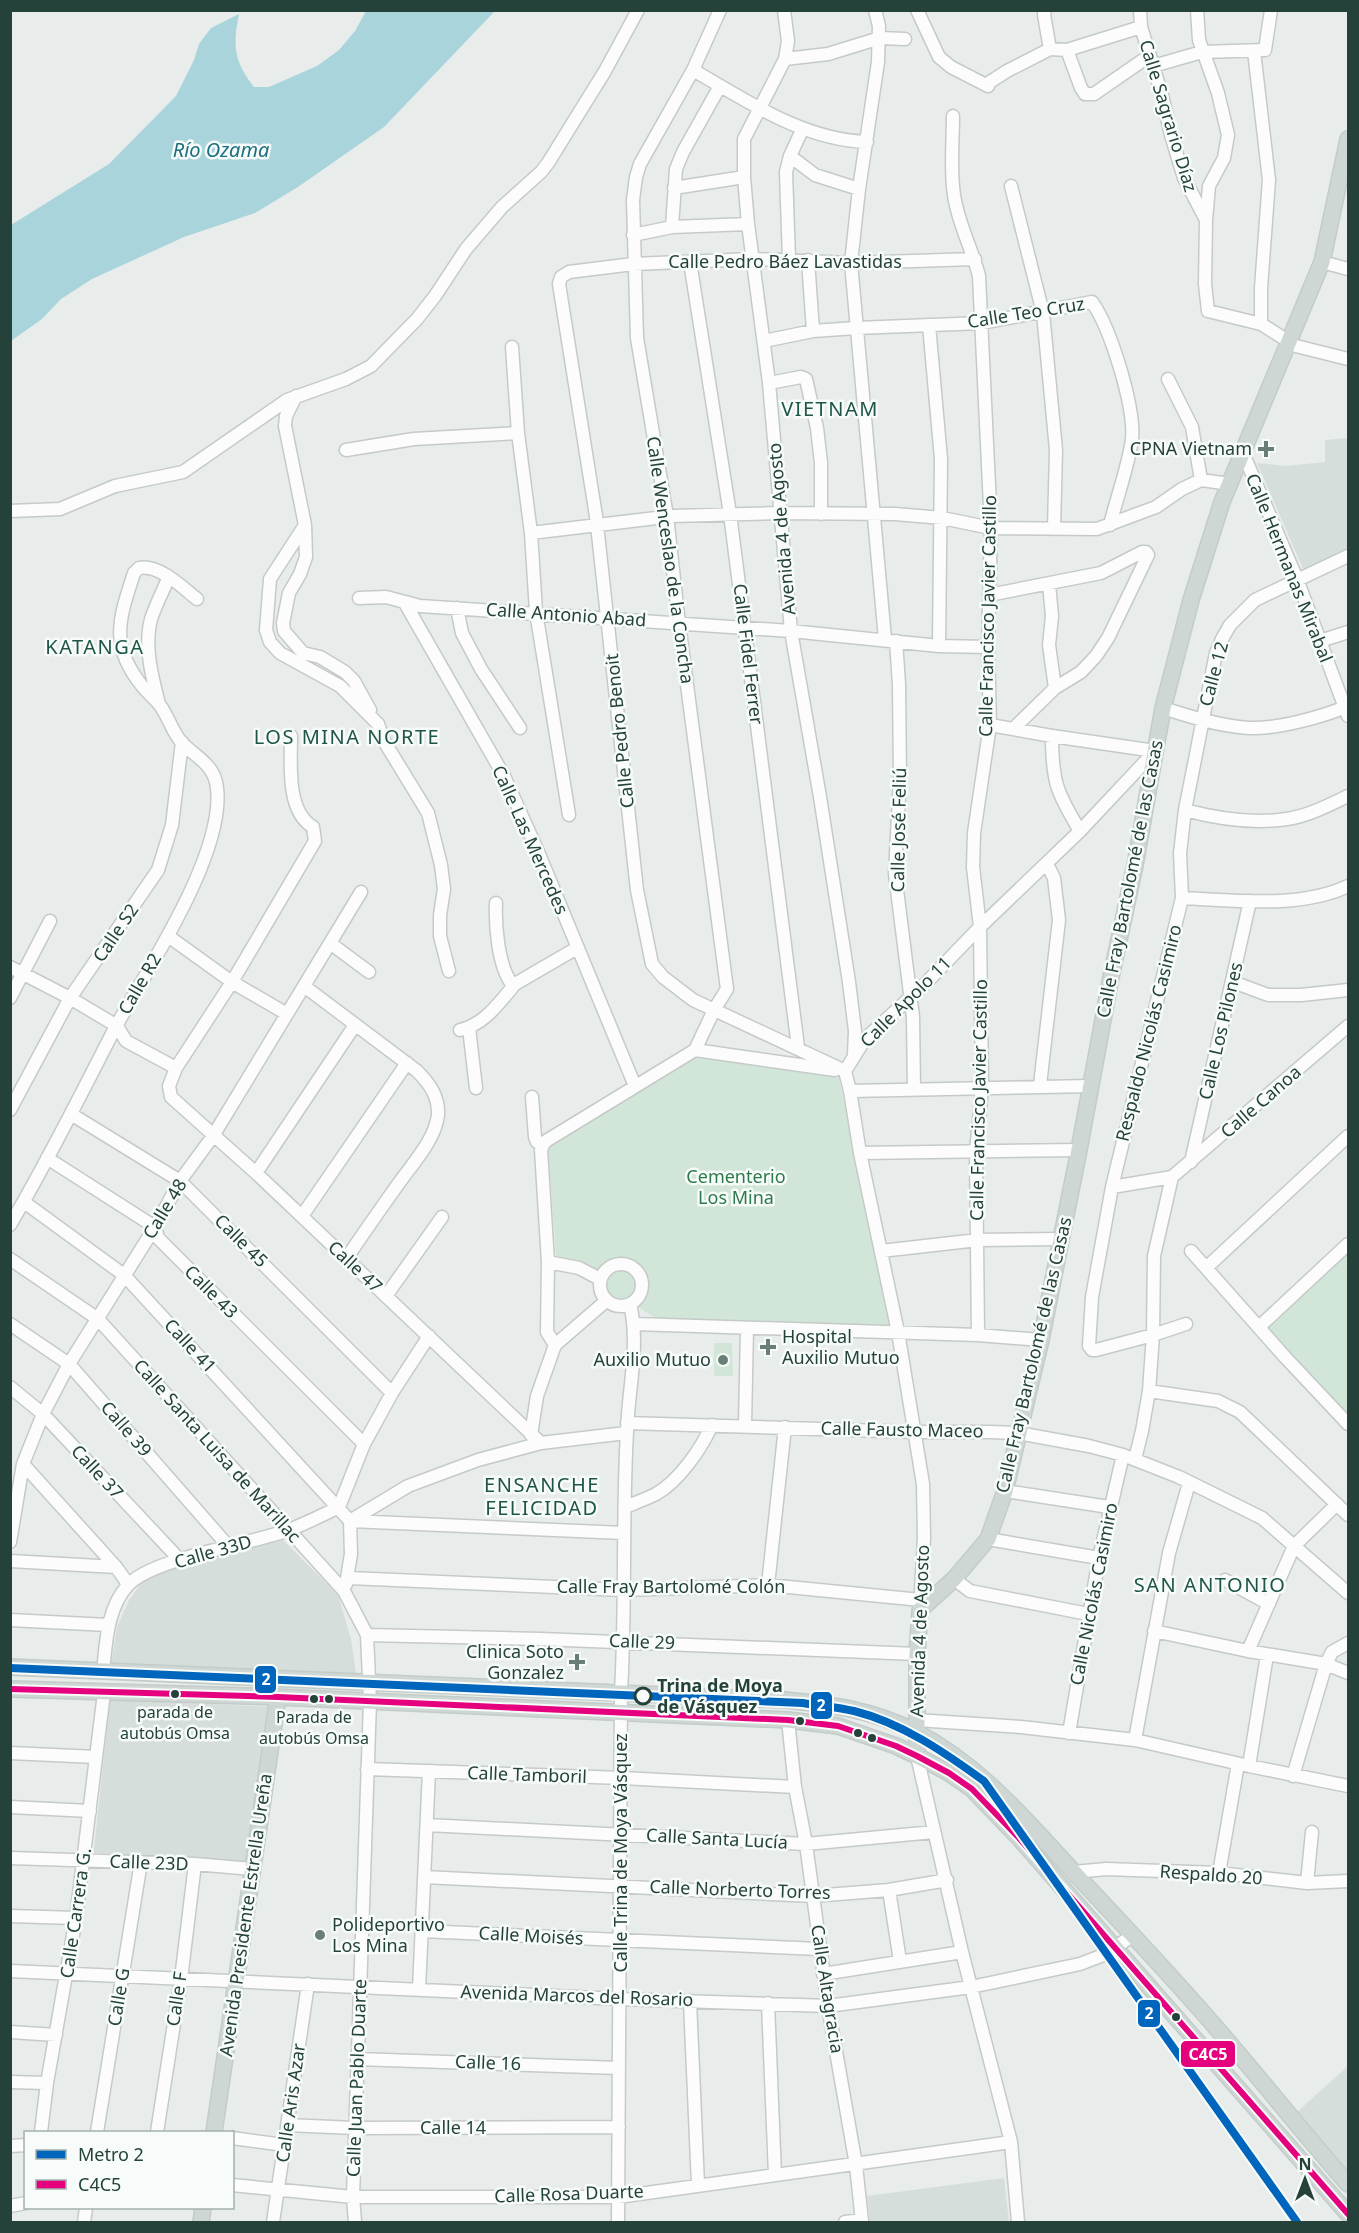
<svg xmlns="http://www.w3.org/2000/svg" width="1359" height="2233" viewBox="0 0 1359 2233" font-family="'Noto Sans',sans-serif">
<style>
.built{fill:#d6dedb}
.green{fill:#d1e6d8}
.water{fill:#a9d4db}
.lines{fill:none;stroke-linecap:round;stroke-linejoin:round}
.minor-casing{stroke:#c5cac8;stroke-width:15}
.major-casing{stroke:#c3ccc9;stroke-width:18}
.minor{stroke:#fcfcfc;stroke-width:12}
.major{stroke:#cfd7d5;stroke-width:15}
.bus-1-casing{stroke:#f7fbf9;stroke-width:10}
.bus-1{stroke:#e5007d;stroke-width:6}
.metro-1-casing{stroke:#f7fbf9;stroke-width:12}
.metro-1{stroke:#0065bd;stroke-width:8}
.poi-dot{fill:#697e78;stroke:#f7fbf9;stroke-width:2}
.bus-dot{fill:#24423a;stroke:#f7fbf9;stroke-width:2}
.stop-dot{fill:#f7fbf9;stroke:#24423a;stroke-width:3}
.labels{text-anchor:middle;stroke-width:5;stroke-linejoin:round;paint-order:stroke}
.bus-label{font-size:16px;fill:#24423a;stroke:#f7fbf9}
.street-label{font-size:18px;fill:#24423a;stroke:#f7fbf9}
.poi-label{font-size:18px;fill:#24423a;stroke:#f7fbf9;text-anchor:end}
.park-label{font-size:18px;fill:#2d7a4b;stroke:#f7fbf9}
.stop-label{font-size:18px;font-weight:bold;fill:#24423a;stroke:#f7fbf9;text-anchor:start}
.water-label{font-size:20px;font-style:italic;fill:#1c6f80;stroke:#f7fbf9}
.neighbourhood-label{font-size:20px;letter-spacing:1.5px;fill:#1f5548;stroke:#f7fbf9}
.line-badge{stroke:#f7fbf9;stroke-width:2}
.badge-label{font-size:16px;text-anchor:middle;font-weight:bold;fill:#fff}
</style>
<rect width="100%" height="100%" fill="#e8edeb"/>
<path class="built" d="M1348,438V552L1304,571L1257,463L1286,466L1325,462V440Z
M281,1538L338,1595L351,1639L356,1673L111,1665L117,1627L129,1600L146,1577Z
M110,1700L278,1707L255,1866L93,1858Z
M1348,2066V2172L1297,2112Z
M1004,2178L1009,2222H870L867,2196Z"/>
<path class="green" d="M697,1057L839,1078L889,1325L657,1319L638,1307C652,1288 653,1266 626,1260C620,1259 614,1259 608,1262C604,1264 600,1268 596,1271L556,1256L548,1147Z
M1348,1249V1417L1264,1326Z
M602 1285a18 18 0 1 1 36 0a18 18 0 1 1-36 0Z
M714,1343H732L733,1376H714Z"/>
<path class="water" d="M366,11H495L384,127L298,187L255,213L184,237L92,279L61,299L42,319L11,341V225L109,164L176,96L194,60L199,44L211,28L239,14C233,44 233,61 254,87H269L317,66L339,50L355,31Z"/>
<g class="lines">
<g class="minor-casing">
<path id="minor" d="M784,10L788,41L785,59L744,139V177L748,224L769,383L791,631L820,797L849,982L855,1031L854,1054
M875,10L879,26L878,62L859,189L851,263L885,639
M917,10L939,57L951,67L988,86L990,82L1007,71L1050,49L1067,50L1141,27
M1045,10L1044,15L1050,49
M1140,10L1141,27L1162,95L1171,135L1184,178L1206,220L1205,284L1208,311L1261,324L1296,346L1348,359
M1197,10L1199,40L1218,93L1228,135L1224,158L1209,186L1206,220
M1067,50L1081,88L1085,94H1094L1149,56
M1254,51L1269,180L1261,288V324
M785,59L828,54L880,38L905,39
M1153,66L1202,52L1265,50L1271,10
M693,70C747,101 803,140 867,142
M953,116C953,142 950,170 954,195C958,224 972,248 979,276L991,528L988,647L990,725L974,833L973,867L980,927L982,1088L976,1152L978,1335
M790,156L815,175L859,189
M1011,186L1043,313L1056,450L1054,529
M674,188L744,177
M672,227L676,169L683,152L720,86
M633,235L672,227L748,224
M789,259L786,172L790,156L802,130
M808,260L813,331
M690,262L730,514L798,1047
M1322,262L1348,269
M929,325L941,459L939,646
M764,341L813,331L856,328L982,323L1092,302C1111,329 1135,407 1132,439C1129,464 1116,500 1110,525
M512,347L518,433L531,533L536,612L569,815
M1168,379L1192,427L1201,480
M769,383L801,377L806,379L817,428L821,463V514
M296,396L286,416L285,426L305,525L270,579L266,630L270,642L280,653L340,686L378,724L384,741L428,813L441,865L444,889L440,915V936L449,971
M346,450L414,439L518,433
M1243,453L1297,579L1348,716
M10,511L60,509L115,486L183,472L287,400L346,379L371,366L417,319L435,296L466,249L502,207L541,172L548,163L605,71L638,10
M305,525L306,557L300,574L289,593L283,623L284,631L303,653L320,657L345,672L354,681L370,710
M531,533L673,516L781,513L895,514L942,518L991,528L1097,529L1156,507L1182,489L1201,480L1230,484
M1049,584L1052,616L1049,645L1055,688
M989,595L1101,573L1142,552H1146L1148,555L1108,638L1096,656L1081,672L1055,688L1014,728
M359,598L386,597L420,606L791,631L939,646L988,647
M405,603L504,776L539,854L635,1086
M457,608L462,633L481,669L520,728
M896,641L899,684L900,776L895,874L913,1017L914,1090
M1320,641L1348,632
M159,704C152,677 143,643 152,616C157,603 163,590 169,577
M1163,708C1191,717 1220,726 1249,728C1278,729 1322,717 1348,706
M990,725L1052,736L1155,751
M291,736C291,764 286,811 313,827L315,841L232,982L176,1068L169,1086L171,1097L256,1173L541,1443
M1052,736C1052,782 1057,793 1080,831
M1185,810C1218,819 1252,824 1287,819C1308,816 1329,805 1348,796
M1182,898C1234,900 1300,909 1348,886
M496,903C495,925 498,966 512,984H515L577,948
M168,936L232,982L287,1014
M330,943L369,972
M10,967L70,998L117,1026L126,1041L176,1068
M1233,982L1268,995H1301L1348,990
M304,986L417,1071C429,1083 439,1096 438,1115C435,1140 413,1163 399,1183C381,1208 363,1234 346,1259
M10,998L50,921
M469,1028L476,1088
M460,1030C484,1025 500,1002 515,984
M695,1050L714,1010L727,989L679,624L667,516L637,338L633,200L636,177L640,164L693,70L720,10
M845,1071L693,1000L663,977L652,964L637,890L596,516L559,284L561,277L569,272L633,264L753,259L851,263L975,259
M845,1071L850,1091L860,1153L898,1332L923,1484L924,1538L920,1608
M845,1071L865,1039L926,983L980,927L1080,831L1155,751
M1040,1085L1059,920L1054,878L1047,864
M850,1091L1091,1086
M532,1097L535,1137L537,1142L543,1145
M10,1110L70,998L158,870L172,825L182,742
M71,1114L180,1181L392,1393
M543,1145L546,1141L695,1050L835,1070
M543,1145L541,1150L548,1262L547,1332L555,1345
M860,1153L1079,1150
M47,1158L155,1227L158,1238L364,1444
M1191,1162L1250,901
M256,1173L355,1025
M1112,1187L1172,1177L1348,1026
M24,1202L124,1275L350,1521L624,1533
M302,1216L407,1063
M10,1225C48,1161 81,1094 115,1028C147,970 225,854 217,788C215,765 196,757 182,743C172,732 168,715 159,704C154,698 148,693 143,687C109,646 119,619 134,573L139,568C159,564 182,587 197,599
M881,1251L978,1240L1061,1239
M1191,1251L1285,1357L1348,1424
M10,1259L98,1319L344,1591L367,1635L370,1701L353,2197L355,2222
M548,1262L579,1268L600,1279
M600 1285a21 21 0 1 1 42 0a21 21 0 1 1-42 0Z
M1206,1268L1348,1136
M386,1296L442,1217
M10,1324L69,1364L229,1547
M635,1324L978,1335L1041,1340
M1186,1324L1153,1335L1096,1350H1092L1089,1346L1092,1297L1112,1187L1182,898L1180,853L1185,810L1216,653L1222,639L1230,625L1255,600L1348,556
M1259,1327L1348,1244
M10,1387L43,1414L180,1560
M1149,1391L1218,1401L1240,1412L1348,1515
M627,1423L915,1432H990L1018,1433L1089,1446L1123,1455L1179,1477L1262,1518L1348,1593
M745,1425L747,1328
M531,1435L537,1396L555,1345L606,1301
M1135,1459L1142,1431L1149,1391L1153,1335L1154,1256L1172,1177
M23,1464L116,1567L128,1584
M1005,1491L1109,1507
M625,1507C635,1503 646,1499 656,1494C679,1481 701,1449 712,1425
M988,1539L1099,1558
M10,1542L23,1464L43,1414L69,1364L155,1227L180,1181L213,1136L361,892
M10,1561L116,1567
M349,1578L624,1590L768,1585L921,1600
M954,1579L970,1591L1088,1614
M1225,1580L1269,1604
M346,1584L351,1554L350,1521L408,1486L478,1460L541,1443L626,1433
M768,1585L785,1427
M10,1620L108,1625
M1154,1631L1248,1651L1326,1664L1348,1673
M367,1635L541,1639L917,1654
M1248,1651L1294,1546L1337,1504
M103,1672C106,1642 107,1608 128,1585C153,1558 251,1544 289,1530C306,1523 323,1515 339,1507L364,1444L392,1393L429,1336
M788,1720L795,1787L806,1844L828,2006L856,2165L862,2222
M916,1720L1021,1727L1135,1740L1249,1766L1348,1786
M1069,1733L1099,1558L1123,1455
M1135,1740L1169,1553L1189,1483
M10,1753L96,1757
M917,1756L962,1952L1011,2142L1018,2222
M1249,1766L1267,1655
M367,1769L622,1778L795,1787
M1293,1776L1326,1664L1332,1652L1348,1643
M10,1807L90,1811
M427,1825L806,1844L934,1832
M10,1858L195,1864L252,1869
M1074,1872L1106,1869L1219,1873L1307,1883L1348,1881
M1219,1873L1238,1764
M424,1877L813,1896L889,1890L947,1880
M1307,1883L1312,1832
M889,1890L900,1961
M10,1916L76,1918
M422,1931L819,1949
M10,1971L620,1999L828,2006L971,1987L1080,1964L1106,1954L1133,1935
M823,1974L962,1952
M419,1989L429,1771
M690,2001L698,2185
M768,2003L775,2175
M10,2032L56,2035
M357,2059L619,2068
M10,2082L47,2083
M287,2125L355,2128L619,2127
M41,2132L47,2083L76,1918L104,1693
M97,2132L141,1862
M157,2132L181,1979L195,1864
M232,2138L284,2145
M10,2146L26,2145
M232,2185L353,2197H618L1011,2142
M10,2206L26,2203
M84,2222L86,2208
M273,2222L308,1984
M618,2222L621,1692C626,1606 622,1518 627,1432C628,1390 640,1345 630,1304
M845,2222L862,2220"/>
</g>
<g class="major-casing">
<path id="major" d="M10,1667L784,1700C830,1704 874,1710 916,1732C983,1767 1030,1825 1081,1880C1130,1932 1179,1984 1225,2038C1266,2086 1306,2136 1348,2184
M10,1689L278,1697L788,1720L838,1726L896,1746L917,1756L949,1773L972,1789L1019,1838L1348,2214
M917,1756V1654L920,1610L954,1579L988,1539L1005,1491L1041,1340L1079,1150L1110,982L1135,865L1163,708L1191,600L1222,502L1322,262L1348,139
M214,2132L278,1697
M201,2222L203,2208"/>
</g>
<use href="#minor" class="minor"/>
<use href="#major" class="major"/>
<g class="bus-1-casing">
<path id="bus-1" d="M10,1689L278,1697L788,1720L838,1726L896,1746L917,1756L949,1773L972,1789L1019,1838L1348,2214"/>
</g>
<use href="#bus-1" class="bus-1"/>
<g class="metro-1-casing">
<path id="metro-1" d="M10,1668L803,1703C820,1706 837,1707 854,1711C902,1723 944,1752 984,1781L1297,2222"/>
</g>
<use href="#metro-1" class="metro-1"/>
</g>
<g class="poi-dot">
<path d="M1263 440h6v6h6v6h-6v6h-6v-6h-6v-6h6z"/>
<path d="M765 1338h6v6h6v6h-6v6h-6v-6h-6v-6h6z"/>
<circle cx="723" cy="1360" r="6"/>
<path d="M574 1653h6v6h6v6h-6v6h-6v-6h-6v-6h6z"/>
<circle cx="320" cy="1935" r="6"/>
</g>
<g class="bus-dot">
<circle cx="175" cy="1694" r="5"/>
<circle cx="314" cy="1699" r="5"/>
<circle cx="329" cy="1699" r="5"/>
<circle cx="800" cy="1721" r="5"/>
<circle cx="858" cy="1733" r="5"/>
<circle cx="872" cy="1738" r="5"/>
<circle cx="1176" cy="2017" r="5"/>
</g>
<circle class="stop-dot" cx="643" cy="1696" r="8"/>
<g class="labels">
<g class="bus-label">
<text x="175" y="1718">parada de<tspan x="175" dy="21">autobús Omsa</tspan></text>
<text x="314" y="1723">Parada de<tspan x="314" dy="21">autobús Omsa</tspan></text>
</g>
<g class="street-label">
<text transform="translate(1168 116) rotate(73)" y="6">Calle Sagrario Díaz</text>
<text x="785" y="268">Calle Pedro Báez Lavastidas</text>
<text transform="translate(1026 313) rotate(-9)" y="6">Calle Teo Cruz</text>
<text transform="translate(782 529) rotate(-95)" y="6">Avenida 4 de Agosto</text>
<text transform="translate(670 560) rotate(82)" y="6">Calle Wenceslao de la Concha</text>
<text transform="translate(1289 568) rotate(68)" y="6">Calle Hermanas Mirabal</text>
<text transform="translate(566 615) rotate(4)" y="6">Calle Antonio Abad</text>
<text transform="translate(988 616) rotate(-89)" y="6">Calle Francisco Javier Castillo</text>
<text transform="translate(748 654) rotate(83)" y="6">Calle Fidel Ferrer</text>
<text transform="translate(1214 674) rotate(-75)" y="6">Calle 12</text>
<text transform="translate(620 731) rotate(-96)" y="6">Calle Pedro Benoit</text>
<text transform="translate(899 830) rotate(-89)" y="6">Calle José Feliú</text>
<text transform="translate(530 840) rotate(66)" y="6">Calle Las Mercedes</text>
<text transform="translate(1130 879) rotate(-79)" y="6">Calle Fray Bartolomé de las Casas</text>
<text transform="translate(116 933) rotate(-56)" y="6">Calle S2</text>
<text transform="translate(140 984) rotate(-60)" y="6">Calle R2</text>
<text transform="translate(906 1002) rotate(-45)" y="6">Calle Apolo 11</text>
<text transform="translate(1221 1031) rotate(-77)" y="6">Calle Los Pilones</text>
<text transform="translate(1149 1033) rotate(-76)" y="6">Respaldo Nicolás Casimiro</text>
<text transform="translate(979 1100) rotate(-89)" y="6">Calle Francisco Javier Castillo</text>
<text transform="translate(1261 1102) rotate(-41)" y="6">Calle Canoa</text>
<text transform="translate(165 1209) rotate(-59)" y="6">Calle 48</text>
<text transform="translate(241 1241) rotate(45)" y="6">Calle 45</text>
<text transform="translate(355 1267) rotate(43)" y="6">Calle 47</text>
<text transform="translate(211 1292) rotate(45)" y="6">Calle 43</text>
<text transform="translate(190 1346) rotate(47)" y="6">Calle 41</text>
<text transform="translate(1034 1355) rotate(-77)" y="6">Calle Fray Bartolomé de las Casas</text>
<text transform="translate(126 1429) rotate(49)" y="6">Calle 39</text>
<text transform="translate(902 1430) rotate(1)" y="6">Calle Fausto Maceo</text>
<text transform="translate(217 1451) rotate(48)" y="6">Calle Santa Luisa de Marillac</text>
<text transform="translate(97 1472) rotate(47)" y="6">Calle 37</text>
<text transform="translate(213 1552) rotate(-16)" y="6">Calle 33D</text>
<text x="671" y="1593">Calle Fray Bartolomé Colón</text>
<text transform="translate(1094 1594) rotate(-79)" y="6">Calle Nicolás Casimiro</text>
<text transform="translate(920 1631) rotate(-88)" y="6">Avenida 4 de Agosto</text>
<text transform="translate(642 1642) rotate(2)" y="6">Calle 29</text>
<text transform="translate(527 1775) rotate(2)" y="6">Calle Tamboril</text>
<text transform="translate(717 1839) rotate(3)" y="6">Calle Santa Lucía</text>
<text transform="translate(621 1853) rotate(-90)" y="6">Calle Trina de Moya Vásquez</text>
<text transform="translate(149 1863) rotate(2)" y="6">Calle 23D</text>
<text transform="translate(1211 1875) rotate(4)" y="6">Respaldo 20</text>
<text transform="translate(740 1890) rotate(2)" y="6">Calle Norberto Torres</text>
<text transform="translate(76 1913) rotate(-82)" y="6">Calle Carrera G.</text>
<text transform="translate(246 1915) rotate(-82)" y="6">Avenida Presidente Estrella Ureña</text>
<text transform="translate(531 1936) rotate(3)" y="6">Calle Moisés</text>
<text transform="translate(827 1989) rotate(81)" y="6">Calle Altagracia</text>
<text transform="translate(577 1996) rotate(2)" y="6">Avenida Marcos del Rosario</text>
<text transform="translate(119 1997) rotate(-81)" y="6">Calle G</text>
<text transform="translate(177 1999) rotate(-82)" y="6">Calle F</text>
<text transform="translate(488 2063) rotate(2)" y="6">Calle 16</text>
<text transform="translate(357 2078) rotate(-88)" y="6">Calle Juan Pablo Duarte</text>
<text transform="translate(291 2103) rotate(-82)" y="6">Calle Aris Azar</text>
<text x="453" y="2134">Calle 14</text>
<text transform="translate(569 2194) rotate(-2)" y="6">Calle Rosa Duarte</text>
</g>
<g class="poi-label">
<text x="1252" y="455">CPNA Vietnam</text>
<text x="782" y="1343" text-anchor="start">Hospital<tspan x="782" dy="21">Auxilio Mutuo</tspan></text>
<text x="711" y="1366">Auxilio Mutuo</text>
<text x="564" y="1658">Clinica Soto<tspan x="564" dy="21">Gonzalez</tspan></text>
<text x="332" y="1931" text-anchor="start">Polideportivo<tspan x="332" dy="21">Los Mina</tspan></text>
</g>
<g class="park-label">
<text x="736" y="1183">Cementerio<tspan x="736" dy="21">Los Mina</tspan></text>
</g>
<g class="stop-label">
<text x="657" y="1692">Trina de Moya<tspan x="657" dy="21">de Vásquez</tspan></text>
</g>
<g class="water-label">
<text x="221" y="157">Río Ozama</text>
</g>
<g class="neighbourhood-label">
<text x="830" y="416">VIETNAM</text>
<text x="95" y="654">KATANGA</text>
<text x="347" y="744">LOS MINA NORTE</text>
<text x="542" y="1492">ENSANCHE<tspan x="542" dy="23">FELICIDAD</tspan></text>
<text x="1210" y="1592">SAN ANTONIO</text>
</g>
</g>
<g class="line-badge">
<rect x="254" y="1665" width="23" height="29" rx="6" fill="#0065bd"/>
<rect x="810" y="1691" width="23" height="29" rx="6" fill="#0065bd"/>
<rect x="1137" y="1999" width="24" height="29" rx="6" fill="#0065bd"/>
<rect x="1180" y="2040" width="56" height="28" rx="6" fill="#e5007d"/>
</g>
<g class="badge-label">
<text x="266" y="1685">2</text>
<text x="821" y="1711">2</text>
<text x="1149" y="2019">2</text>
<text x="1208" y="2060">C4C5</text>
</g>
<rect width="1359" height="2233" fill="none" stroke="#24423a" stroke-width="24"/>
<rect x="24" y="2131" width="210" height="78" fill="#f7fbf9" stroke="#a3b1ad" stroke-width="1.5"/>
<rect x="36" y="2150" width="30" height="9" fill="#0065bd" stroke="#a3b1ad" stroke-width="1.5"/>
<text x="78" y="2161" font-size="18" fill="#24423a">Metro 2</text>
<rect x="36" y="2180" width="30" height="9" fill="#e5007d" stroke="#a3b1ad" stroke-width="1.5"/>
<text x="78" y="2191" font-size="18" fill="#24423a">C4C5</text>
<g transform="translate(1305 2179)" stroke="#f7fbf9" stroke-width="4.5" paint-order="stroke">
<path d="M0-4.5L10 22L0 15L-10 22Z" fill="#24423a"/>
<text y="-9" font-size="16" font-weight="bold" text-anchor="middle" fill="#24423a">N</text>
</g>
</svg>
